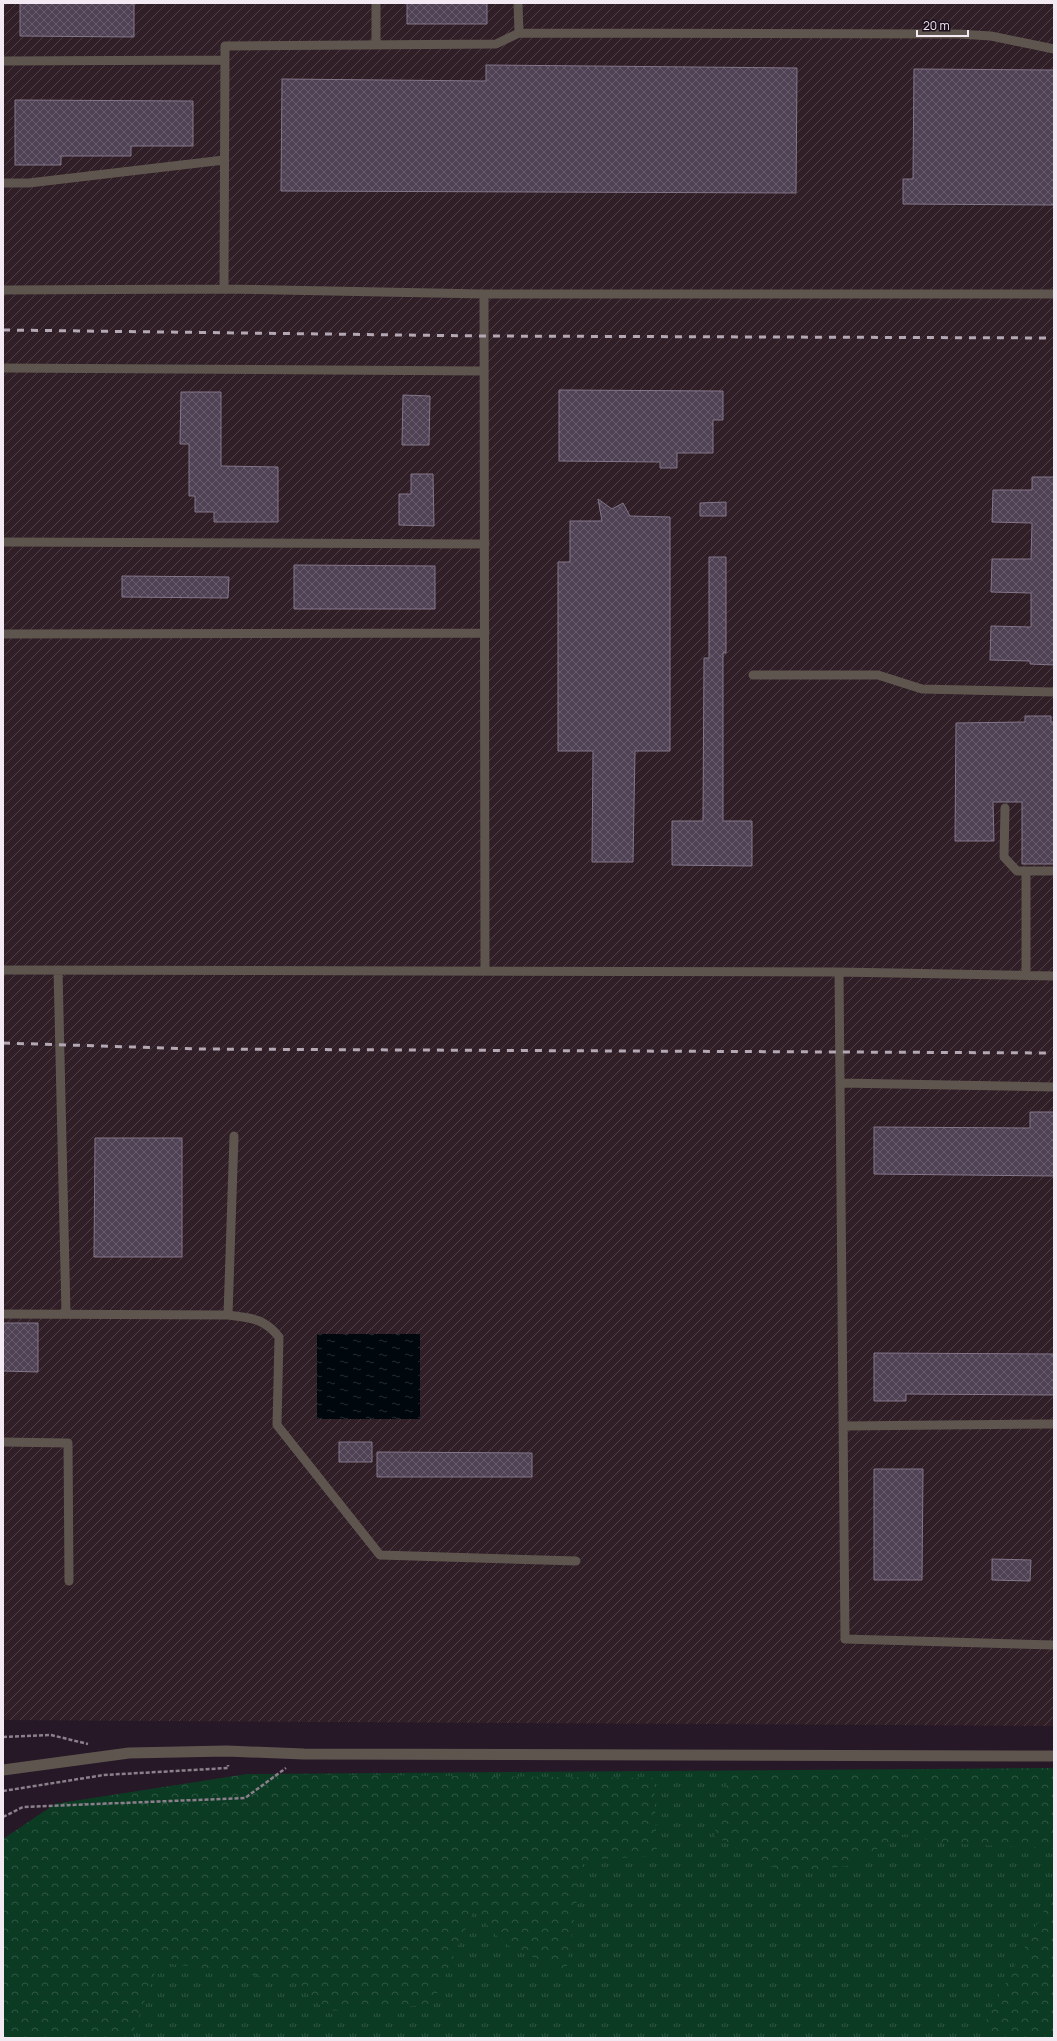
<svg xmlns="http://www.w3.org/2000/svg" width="1057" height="2041" viewBox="0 0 1057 2041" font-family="Manrope,sans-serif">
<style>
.industrial{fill:url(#industrial-furrows)}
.grass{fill:url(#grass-tufts)}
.forest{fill:url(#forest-crowns)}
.water{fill:url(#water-ripples)}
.building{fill:url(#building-cross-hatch);stroke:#84768a}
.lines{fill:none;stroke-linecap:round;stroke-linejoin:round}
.path{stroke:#8b7f8b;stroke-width:2.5;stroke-dasharray:4 2;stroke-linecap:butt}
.service{stroke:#5f554f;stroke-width:9}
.minor{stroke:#5f554f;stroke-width:11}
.rail{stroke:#b3a8b3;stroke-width:3;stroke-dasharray:7 7;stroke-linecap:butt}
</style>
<defs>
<pattern id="industrial-furrows" width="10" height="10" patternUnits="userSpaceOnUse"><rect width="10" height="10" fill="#301f26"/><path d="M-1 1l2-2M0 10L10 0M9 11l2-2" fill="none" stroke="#4e4046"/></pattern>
<pattern id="grass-tufts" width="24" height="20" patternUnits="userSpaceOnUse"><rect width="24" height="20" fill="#0c3b24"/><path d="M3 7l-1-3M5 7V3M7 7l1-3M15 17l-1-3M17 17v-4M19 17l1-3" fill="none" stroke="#305744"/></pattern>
<pattern id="forest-crowns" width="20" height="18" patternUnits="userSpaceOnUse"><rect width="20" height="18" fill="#0c3b24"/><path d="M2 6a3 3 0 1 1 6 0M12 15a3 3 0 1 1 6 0" fill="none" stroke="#305744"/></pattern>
<pattern id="water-ripples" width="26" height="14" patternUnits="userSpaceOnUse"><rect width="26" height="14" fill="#00070d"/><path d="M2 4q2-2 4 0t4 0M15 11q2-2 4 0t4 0" fill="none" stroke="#262b31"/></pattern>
<pattern id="building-cross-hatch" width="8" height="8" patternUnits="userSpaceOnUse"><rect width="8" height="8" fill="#4f4254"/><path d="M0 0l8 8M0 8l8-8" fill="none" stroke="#695d6d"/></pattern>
</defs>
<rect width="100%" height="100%" fill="#261826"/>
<path class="industrial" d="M3,3H1054V1726L3,1720Z"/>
<path class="grass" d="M1054,1768V2038H3V1903L55,1804L248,1774Z"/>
<path class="forest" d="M1054,1768V1849L942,1843L904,1834L847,1866L783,1873L714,1836L730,1772Z
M248,1774L654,1778L657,1856L583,1860L566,1973L503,1943L474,1910L432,2005L326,2011L294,1981L159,1962L131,2038H3V1839L55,1804Z
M1054,1892V2038H1002L981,2030Z"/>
<path class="water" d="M317,1334H420V1419H317Z"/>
<path class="building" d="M20,3H134V37L20,36Z
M407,3H487V24H407Z
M486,65L797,68L796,193L281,191L282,79L486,81Z
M914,69L1054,70V205L903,204V179H913Z
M15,100L193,101V146H131V156H61V165H15Z
M559,390L723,391V420H713V453H677V468H660V462L559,461Z
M181,392H221V466L278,467V522H214V512H195V496H189V444H180Z
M403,395L430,396L429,445H402Z
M411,474H433L434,526L399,525V494H411Z
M1032,477H1054V665L1030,664V661L990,660L991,626L1031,627V593L991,592L992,559H1031L1032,523L992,522L993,490H1032Z
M598,499L612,509L623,503L630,516L670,517V751H635L633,862H592L593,751H558V562H570V521H602Z
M726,502V516H700V503Z
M709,557H726V653H723V821H752V866L672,865V821H703L704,658H709Z
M294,565L435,566V609H294Z
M122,576L229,577L228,598L122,597Z
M1025,716H1051V722H1054V864H1022V802H993L994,841H955L956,723L1025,722Z
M1030,1112H1054V1176L874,1174V1127L1030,1128Z
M95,1138H182V1257H94Z
M3,1323H38V1372L3,1371Z
M874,1353L1054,1354V1395L906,1394V1401H874Z
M339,1442H372V1462H339Z
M377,1452L532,1453V1477H377Z
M874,1469H923L922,1580H874Z
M992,1559L1031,1560L1030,1581L992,1580Z"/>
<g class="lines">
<path class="path" d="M3,1737L51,1735L88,1744
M3,1791L104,1775L228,1768V1765
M3,1817L23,1807L245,1798L286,1768"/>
<path class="service" d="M518,3L519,33L958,34L991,36L1054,49
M376,45V3
M3,61L225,60
M3,183H29L224,160
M224,289L225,46L496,44L519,33
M3,290L224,289L484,294H1054
M484,294L485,971
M3,368L484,371
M3,542L485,544
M3,634L485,633
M753,675H878L922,689L1054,692
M1005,808L1004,857L1017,871H1054
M3,970L839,972L1054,976
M58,970L66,1314
M839,972L845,1639L1054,1645
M1026,975V871
M840,1083L1054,1087
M3,1314L228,1315L234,1136
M228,1315C251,1318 264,1318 279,1337L277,1425L380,1555L576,1561
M844,1426L1054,1424
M3,1442L68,1443L69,1581"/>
<path class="minor" d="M3,1770L129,1753L227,1751L304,1754L1054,1756"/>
<path class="rail" d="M3,330L484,336L1054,338
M3,1043L198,1049L1054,1053"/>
</g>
<rect width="1057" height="2041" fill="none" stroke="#f3e9f3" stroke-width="8"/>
<path d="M917 30v6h51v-6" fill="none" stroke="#f3e9f3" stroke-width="2"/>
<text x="923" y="30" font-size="12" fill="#f3e9f3" stroke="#1c0f1d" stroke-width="3" paint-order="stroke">20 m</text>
</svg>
